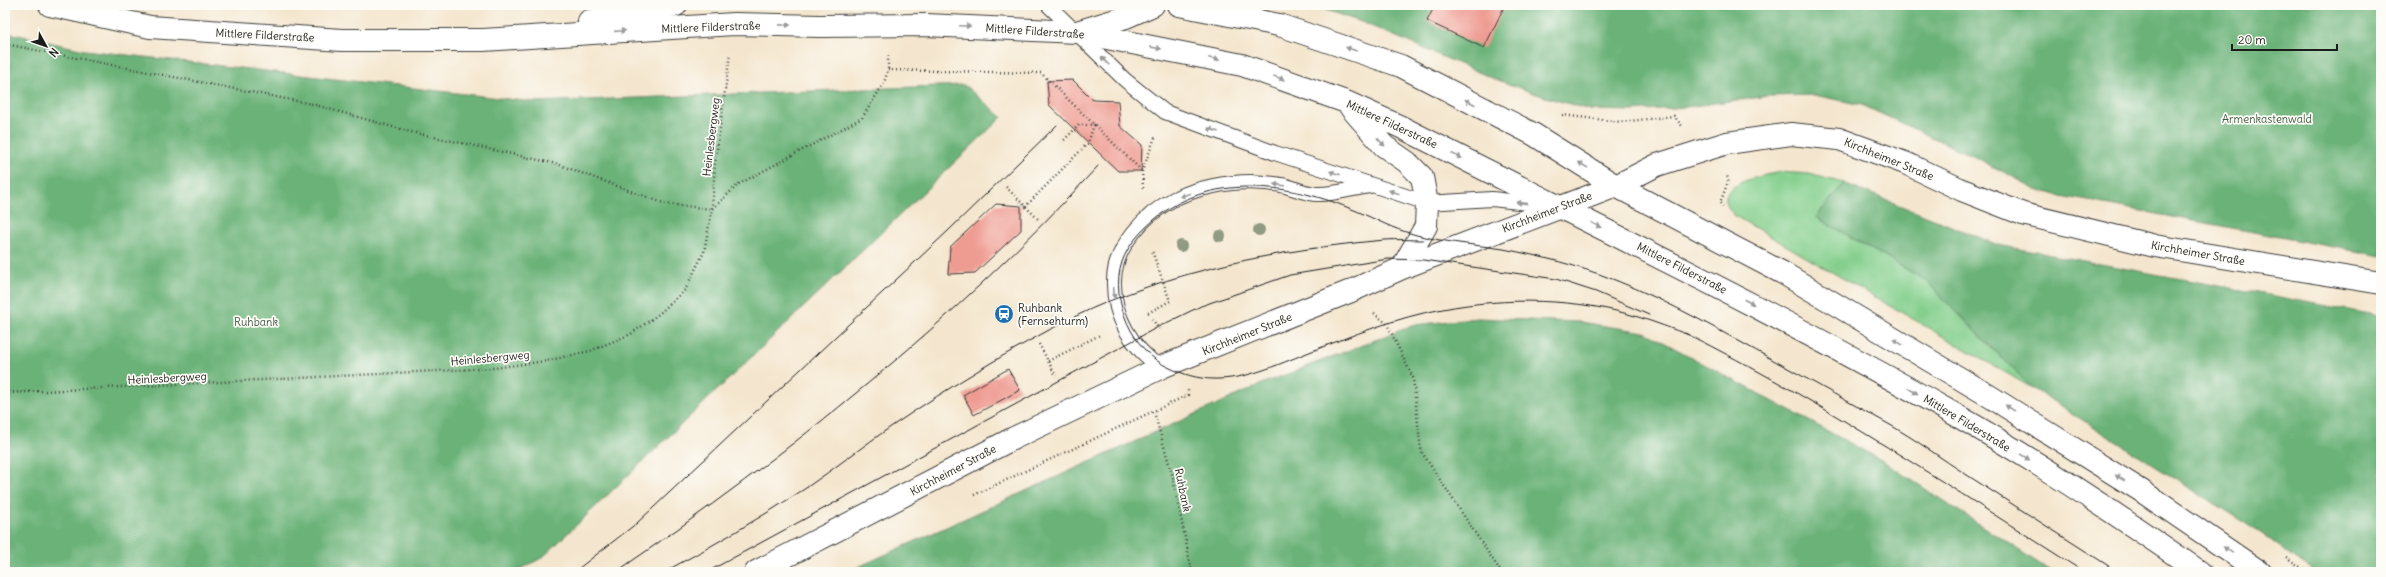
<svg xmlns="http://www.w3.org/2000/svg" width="2386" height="577" viewBox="0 0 2386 577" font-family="Delius,sans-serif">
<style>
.green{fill:#84cf8d;stroke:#507654}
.forest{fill:#6bb278;stroke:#44674a}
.building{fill:#ee9b92}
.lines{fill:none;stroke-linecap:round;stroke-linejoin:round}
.lane-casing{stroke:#3c3a37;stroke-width:16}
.secondary-casing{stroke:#3c3a37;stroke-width:24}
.path{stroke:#3c3a37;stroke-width:2.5;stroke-dasharray:1 3;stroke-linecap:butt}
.lane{stroke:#fff;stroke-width:14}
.secondary{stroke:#fff;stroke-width:22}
.tram{stroke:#1c1c1c;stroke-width:1}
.tree{fill:#919a82}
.oneway{fill:#999}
.labels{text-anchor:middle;stroke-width:3.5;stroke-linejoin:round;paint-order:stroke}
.street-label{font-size:11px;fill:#1c1c1c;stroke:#fdfcf7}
.park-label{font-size:11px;fill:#405b44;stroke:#fdfcf7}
.poi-label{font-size:11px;fill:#1c1c1c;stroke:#fdfcf7;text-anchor:start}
</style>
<rect width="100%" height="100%" fill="#fdfcf7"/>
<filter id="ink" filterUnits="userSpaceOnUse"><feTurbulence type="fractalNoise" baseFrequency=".025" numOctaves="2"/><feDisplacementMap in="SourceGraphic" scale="8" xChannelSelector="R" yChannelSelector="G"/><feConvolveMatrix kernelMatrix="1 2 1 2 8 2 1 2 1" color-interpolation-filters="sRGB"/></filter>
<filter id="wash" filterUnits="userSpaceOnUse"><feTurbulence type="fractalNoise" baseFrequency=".012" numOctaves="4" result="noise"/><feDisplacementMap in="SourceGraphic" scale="16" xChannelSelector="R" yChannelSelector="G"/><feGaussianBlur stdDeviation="0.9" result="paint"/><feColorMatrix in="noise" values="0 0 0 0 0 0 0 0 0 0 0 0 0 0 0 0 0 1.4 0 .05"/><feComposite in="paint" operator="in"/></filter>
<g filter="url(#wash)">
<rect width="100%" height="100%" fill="#f4e6ce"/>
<path class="green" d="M1781,172L1809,174L1844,183L1816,217L1925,280L2032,388L1735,216C1704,185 1760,176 1781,172Z"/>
<path class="forest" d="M1311,5H2381V256L2056,195L2036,189L1977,158L1862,105L1814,95L1768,96L1686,107L1632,111L1590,110L1542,96L1492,78L1364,23Z
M5,32L84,50L534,102L964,85L1002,117L542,558L514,572H5Z
M1844,183L1998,245L2381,316V572H2315L2262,534L2032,388L1925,280L1816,217Z
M1477,318L1579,322L1645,332L1881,460L2052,572H847L1264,383L1414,325Z"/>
<g id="blocks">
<path class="building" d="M1435,5H1505L1484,48L1427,21Z
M1073,80L1093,100L1118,101L1120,126L1142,145L1141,171H1118L1049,105L1047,81Z
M996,204L1021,206V230L975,273L948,274L950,247Z
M1008,369L1020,390L974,415L963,395Z"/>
</g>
</g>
<g filter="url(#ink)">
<use href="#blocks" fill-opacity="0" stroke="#3c3a37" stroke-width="1"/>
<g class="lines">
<g class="lane-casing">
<path id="lane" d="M1048,5L1125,80L1165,112L1275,153L1427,203L1492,199L1546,205
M1161,368C1132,348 1113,317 1114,281C1114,247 1145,214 1174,199C1196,188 1227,182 1251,182C1260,183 1271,183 1281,185C1293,187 1307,195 1319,194C1336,194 1354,188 1370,186"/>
</g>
<g class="secondary-casing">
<path id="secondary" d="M50,5L150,27L342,40H483L734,24L820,26L926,25L1077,32L1242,65L1346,102L1401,127C1587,222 1775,312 1956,415C2040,463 2121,517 2200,572
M1179,5L1279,25L1401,66L1533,134L1616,186L1783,273L1986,394L2140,490L2260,572
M589,21L676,5
M1080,31L1126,17L1153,5
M1351,108L1384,146L1407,162L1422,177L1427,203L1426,226L1402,268
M756,572L1014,438L1164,366L1351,291L1402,268L1616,186L1657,165L1727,143L1791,134L1839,139L1905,163L1962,190L2023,214L2155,246L2381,283"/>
</g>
<path class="path" d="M5,44L312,104L407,131L557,164L666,204L712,209L739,184L862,118L884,83L888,70V55
M888,70L1041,73L1142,171
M1562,115L1621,122L1674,116L1682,126
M1006,187L1038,219
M1143,188L1142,171L1156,135
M1025,207L1088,143L1094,125H1079L1062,142
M1723,207L1720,203L1728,182L1727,174
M1148,313L1170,301L1152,251
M1374,313L1387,324L1413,378L1421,451L1501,572
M1152,319L1159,329
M1039,344L1056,376
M1048,361L1100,335
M5,393L494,368L546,361L590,351L631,334L660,313L685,290L704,252L712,209L715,164L730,54
M1154,412L1172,474L1192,572
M974,495L1188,395V389
M2286,557L2307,572"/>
<use href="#lane" class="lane"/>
<use href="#secondary" class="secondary"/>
<path class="tram" d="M1685,333C1824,402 1953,489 2084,572
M1689,335C1672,329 1655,322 1638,317C1578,298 1505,297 1443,309C1397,317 1351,336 1307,353C1277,365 1245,380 1213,379C1199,379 1182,374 1170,368C1134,353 1109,300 1122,262C1128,245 1140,232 1154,220C1207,173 1288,183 1349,208C1368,215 1386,226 1406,232C1438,242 1471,244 1503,249C1541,256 1579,266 1615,280C1671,302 1722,332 1775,361C1814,383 1853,404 1892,426C1918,441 1942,459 1967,475C2017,507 2068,540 2118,572
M574,572L637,523L948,231L1057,125
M616,572C790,453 956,321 1098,166
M664,572C713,546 760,518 806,488C835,468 863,446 892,426C951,386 1011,349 1074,317C1167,271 1282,249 1385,240C1398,239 1411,240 1423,240
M707,572L1158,327L1201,306L1290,275L1388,259L1423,260L1556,279L1596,292L1649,315"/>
</g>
<g class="tree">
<circle cx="1259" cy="230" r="6"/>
<circle cx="1220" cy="236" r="6"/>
<circle cx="1181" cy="246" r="6"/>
</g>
<defs><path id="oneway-solid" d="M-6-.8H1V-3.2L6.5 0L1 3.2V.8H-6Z"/></defs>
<g class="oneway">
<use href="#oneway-solid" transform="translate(785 25) rotate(1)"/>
<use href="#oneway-solid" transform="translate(965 26) rotate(2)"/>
<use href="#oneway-solid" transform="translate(620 31) rotate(-4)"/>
<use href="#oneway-solid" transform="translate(1156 48) rotate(11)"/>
<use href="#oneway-solid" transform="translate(1351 49) rotate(-161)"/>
<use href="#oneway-solid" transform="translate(1214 59) rotate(12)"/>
<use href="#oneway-solid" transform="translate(1105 61) rotate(-135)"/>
<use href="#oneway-solid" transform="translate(1279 78) rotate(20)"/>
<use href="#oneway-solid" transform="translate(1470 102) rotate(-153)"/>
<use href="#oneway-solid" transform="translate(1213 130) rotate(-160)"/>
<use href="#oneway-solid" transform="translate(1381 142) rotate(47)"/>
<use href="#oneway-solid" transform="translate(1457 156) rotate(26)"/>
<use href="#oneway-solid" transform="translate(1583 165) rotate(-148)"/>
<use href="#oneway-solid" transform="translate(1335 173) rotate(-162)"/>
<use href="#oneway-solid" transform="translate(1279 185) rotate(-172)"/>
<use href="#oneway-solid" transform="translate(1394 192) rotate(-162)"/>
<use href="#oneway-solid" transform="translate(1185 195) rotate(163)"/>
<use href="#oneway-solid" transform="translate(1522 203) rotate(-174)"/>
<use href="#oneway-solid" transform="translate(1596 225) rotate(27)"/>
<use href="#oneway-solid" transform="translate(1114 293) rotate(86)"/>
<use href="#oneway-solid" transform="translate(1749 302) rotate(27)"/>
<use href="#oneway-solid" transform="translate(1898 342) rotate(-149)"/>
<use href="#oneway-solid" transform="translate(1913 391) rotate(29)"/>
<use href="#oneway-solid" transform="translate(2010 408) rotate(-148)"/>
<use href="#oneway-solid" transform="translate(2025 457) rotate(32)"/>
<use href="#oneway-solid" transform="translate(2120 478) rotate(-148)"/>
<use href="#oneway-solid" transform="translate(2228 550) rotate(-146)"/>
</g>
</g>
<defs>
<g id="station-disc" transform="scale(1)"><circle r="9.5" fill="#1f6fb2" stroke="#fdfcf7"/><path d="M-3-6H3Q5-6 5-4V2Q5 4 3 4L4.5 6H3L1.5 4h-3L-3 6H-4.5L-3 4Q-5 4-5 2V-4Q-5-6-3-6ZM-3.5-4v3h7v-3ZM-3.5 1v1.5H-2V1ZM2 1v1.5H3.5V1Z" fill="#fff"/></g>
</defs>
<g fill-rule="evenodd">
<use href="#station-disc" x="1004" y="314"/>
</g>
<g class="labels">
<g class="street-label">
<text transform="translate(711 27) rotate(-2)" y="4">Mittlere Filderstraße</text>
<text transform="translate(1035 31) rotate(4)" y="4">Mittlere Filderstraße</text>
<text transform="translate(265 35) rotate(3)" y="4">Mittlere Filderstraße</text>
<text transform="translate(1392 124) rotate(25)" y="4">Mittlere Filderstraße</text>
<text transform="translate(711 137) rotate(-83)" y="4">Heinlesbergweg</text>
<text transform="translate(1889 159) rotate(22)" y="4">Kirchheimer Straße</text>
<text transform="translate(1547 212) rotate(-21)" y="4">Kirchheimer Straße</text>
<text transform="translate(2198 253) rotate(10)" y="4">Kirchheimer Straße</text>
<text transform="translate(1682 268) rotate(27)" y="4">Mittlere Filderstraße</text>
<text transform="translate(1247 334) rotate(-22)" y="4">Kirchheimer Straße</text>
<text transform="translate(490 358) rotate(-5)" y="4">Heinlesbergweg</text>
<text transform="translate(167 378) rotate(-3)" y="4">Heinlesbergweg</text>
<text transform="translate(1967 423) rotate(31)" y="4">Mittlere Filderstraße</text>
<text transform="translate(953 470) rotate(-28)" y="4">Kirchheimer Straße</text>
<text transform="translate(1183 490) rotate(78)" y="4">Ruhbank</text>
</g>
<g class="park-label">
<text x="2267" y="123">Armenkastenwald</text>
<text x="256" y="326">Ruhbank</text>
</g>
<g class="poi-label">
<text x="1018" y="312">Ruhbank<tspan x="1018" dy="13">(Fernsehturm)</tspan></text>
</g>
</g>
<rect width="2386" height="577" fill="none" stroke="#fdfcf7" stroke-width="20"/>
<g transform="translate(46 46) rotate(130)" stroke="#fdfcf7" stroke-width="3" paint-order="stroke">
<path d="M0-3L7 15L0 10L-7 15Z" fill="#1c1c1c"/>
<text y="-6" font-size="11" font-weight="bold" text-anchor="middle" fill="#1c1c1c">N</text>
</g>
<path d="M2232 44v6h105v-6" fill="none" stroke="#1c1c1c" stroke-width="2"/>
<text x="2238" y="44" font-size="12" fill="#1c1c1c" stroke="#fdfcf7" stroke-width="3" paint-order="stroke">20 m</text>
</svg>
